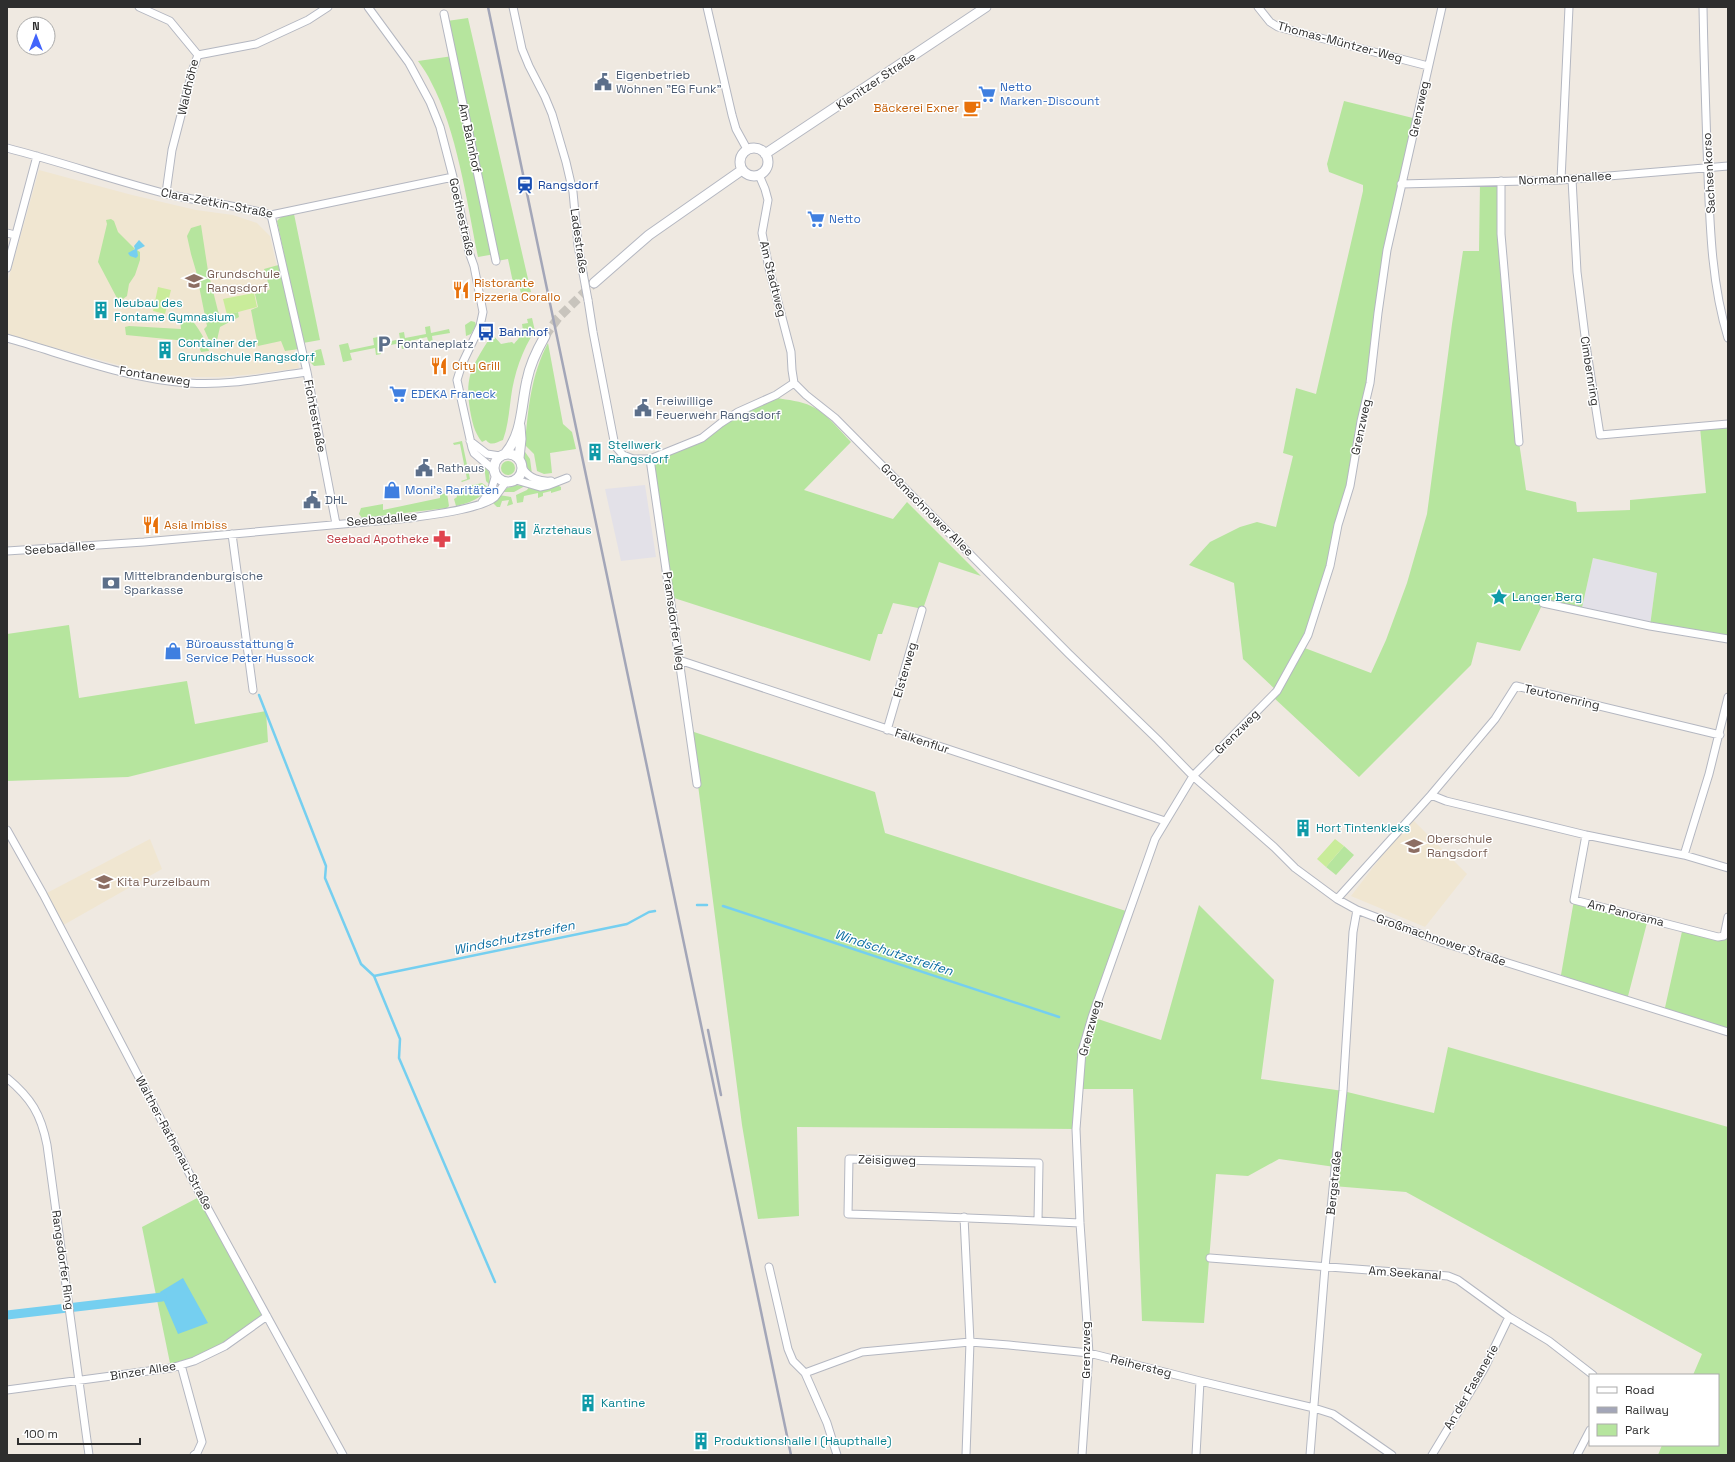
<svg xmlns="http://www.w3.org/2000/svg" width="1735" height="1462" viewBox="0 0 1735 1462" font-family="'Space Grotesk',sans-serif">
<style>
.industrial{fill:#e3e1e8}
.education{fill:#f0e6d1}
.green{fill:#b6e59e}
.pitch{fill:#c9ec9a}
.water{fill:#75cff0}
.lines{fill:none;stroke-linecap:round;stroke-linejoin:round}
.stream{stroke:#75cff0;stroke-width:2.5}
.canal{stroke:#75cff0;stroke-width:9}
.tertiary-tunnel{stroke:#c8c4bd;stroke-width:9;stroke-dasharray:9 4.5;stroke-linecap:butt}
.minor-casing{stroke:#b4b7c1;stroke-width:9}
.tertiary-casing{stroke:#b4b7c1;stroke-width:11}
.minor{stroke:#fff;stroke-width:7}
.tertiary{stroke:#fff;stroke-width:9}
.rail{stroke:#a3a6b8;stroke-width:2.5}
.minor-bridge-casing{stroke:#b4b7c1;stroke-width:9;stroke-linecap:butt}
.minor-bridge{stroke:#fff;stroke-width:7}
.labels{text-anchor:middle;stroke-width:3;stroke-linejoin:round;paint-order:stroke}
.street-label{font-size:12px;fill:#2e2e2e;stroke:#fff}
.service-label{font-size:12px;fill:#4e5e75;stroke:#fff;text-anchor:start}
.shop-label{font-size:12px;fill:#366cbe;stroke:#fff;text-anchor:start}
.food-label{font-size:12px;fill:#c56008;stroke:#fff;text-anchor:start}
.transit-label{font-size:12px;fill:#164399;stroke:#fff;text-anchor:start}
.education-label{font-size:12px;fill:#785e54;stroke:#fff;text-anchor:start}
.culture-label{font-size:12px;fill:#0d838f;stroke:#fff;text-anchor:start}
.health-label{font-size:12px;fill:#be3a42;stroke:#fff;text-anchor:end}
.water-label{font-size:13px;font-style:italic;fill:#0d6fa3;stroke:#fff}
</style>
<rect width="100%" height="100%" fill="#efe9e1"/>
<path class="industrial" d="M645,485L656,557L621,561L605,489Z
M1593,558L1657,573L1650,626L1581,612Z"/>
<path class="education" d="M39,170L132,195L196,210L233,215L257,223L270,236L299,368L255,374L218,377H183L141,371L7,335V284Z
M1411,818L1467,874L1425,927L1351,896Z
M150,839L162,869L60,927L43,895Z"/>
<path class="green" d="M468,18L531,292L521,293L519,286L514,287L508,259L497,261L495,254L478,257C467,203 457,130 431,82C428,75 423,68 418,61L453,56L447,21Z
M1344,101L1417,119L1387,250L1370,383L1330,566L1302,647L1371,673L1386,640L1407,583L1427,514L1452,324L1463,251H1479L1480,182L1501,181V234L1519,442L1526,490L1576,502L1577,512L1630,510V500L1706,493L1700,427L1728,424V639L1650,626L1657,573L1593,558L1581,612L1543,603L1520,651L1477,642L1471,665L1359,777L1273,697L1277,691L1243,659L1234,583L1189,565L1210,542L1240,527L1257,522L1276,527L1293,456L1283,453L1296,388L1316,394L1363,191V185L1329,172L1327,164Z
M294,214L320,340L303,343L277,221L281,217Z
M111,219L114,221L118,232L135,249L133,250L137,253V250L140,252V260L135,275L129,284L127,296L123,299L118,300L98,262L107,224L106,220Z
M201,225L208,271L218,311L222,320L227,315L238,312L239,317L220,327L217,340L219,347L213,349L204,329L207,326L196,271L191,254L187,236L191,228Z
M282,264L299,349L285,351L281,341L258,346L251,310L258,307L255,294L265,292L270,289L264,269Z
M186,316C195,320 207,342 209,351L201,352L197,342L126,335L125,327L129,326L181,329L180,318Z
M532,318L535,331C522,350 514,374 511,397C509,412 508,426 503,440C497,442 491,447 486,440L482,442C474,432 472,421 470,410C464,373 474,365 492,334L501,344L512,342L514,344C520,337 524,333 522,324L528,323L527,319Z
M471,321L475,322L476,325L471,334L466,336L465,325Z
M430,326L431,333L449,329L450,333L432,336L433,343L429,344L427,337L406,342L407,348L402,349L401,343L380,347L381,354L376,355L375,348L350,353L352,360L343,362L339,345L348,343L350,350L374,345L373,338L378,337L379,344L400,339L399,333L404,332L405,338L426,334L425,327Z
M548,343L563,424L572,432L576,449L550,453L552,473L544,474L537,471L534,454L525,445C528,409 531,375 548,343Z
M321,349L325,365L314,366L310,362C309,353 314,350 321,349Z
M777,398C788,400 801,401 811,406C827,413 839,430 851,442L804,490L893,519L907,502L981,576L939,562L923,609L893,603L882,634H878L870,661L671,597L650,459L679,449L721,423Z
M462,441L470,479L462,482L461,481L467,479L460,444L454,445L453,443Z
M523,449L530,459L532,474C526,468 523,458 523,449Z
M501 468a7 7 0 1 1 14 0a7 7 0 1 1-14 0Z
M484,465L489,472L490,485L486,481Z
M482,483L489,488C480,499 469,503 456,506L454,499L457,497L455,489Z
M516,485L525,486L514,492H503L507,488Z
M557,485L561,487V490L551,493V491L543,493V496L538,498V493L524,496L523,502L517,503L516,495L527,490L529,487Z
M442,492L443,494L447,493L449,506L447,508L362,518L359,514L361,508L383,504V510L440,498V493Z
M499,495L511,497L513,504L507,506L509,500L502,501L500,507H497L493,503Z
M69,625L79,698L187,681L195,724L266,711L268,742L128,777L7,781V634Z
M691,731L875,792L885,833L1129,912L1092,1017L1161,1040L1199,905L1274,980L1261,1079L1343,1091L1434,1113L1448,1047L1728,1127V1455H1658L1662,1445H1718V1375H1693L1702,1354L1406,1192L1333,1186L1335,1167L1279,1159L1248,1176L1216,1174L1204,1323L1142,1321L1133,1089H1079L1076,1129L797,1127L799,1216L758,1219L742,1125Z
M1344,846L1354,855L1336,875L1326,867Z
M1574,900L1648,919L1627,1000L1561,975Z
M1728,917V1029L1664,1012L1683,927L1724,936Z
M201,1196L267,1316L225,1346L171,1368L142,1227Z"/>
<path class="pitch" d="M158,287L171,290L165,314L153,311Z
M254,293L257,307L227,315L223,299Z
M1335,839L1344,846L1326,867L1317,859Z"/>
<path class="water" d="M139,240L145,246L137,250L138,256L136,258L130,256L128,253L135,249L134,246Z
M183,1278L208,1323L178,1334L160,1292Z"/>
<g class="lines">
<path class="stream" d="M259,695L326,866L325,878L361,964L374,976L400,1039L399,1058L495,1282
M697,905H707
M723,906L1059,1017
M374,976L627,924L649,912L655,911"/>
<path class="canal" d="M7,1315L162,1297"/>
<path class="tertiary-tunnel" d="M545,336L558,318L594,283"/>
<g class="minor-casing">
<path id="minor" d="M139,7L170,21L198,55
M368,7L409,63L430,102L440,127L453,177L469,252L474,266L483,312L480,326L462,364L457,380L472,448L474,453L494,470
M513,7L522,49L529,66L545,97L552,114L566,162L573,192L578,245L583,273
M707,7L732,115L736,129L747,149
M1258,7L1270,22L1278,27L1428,66
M1703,7C1704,63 1706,119 1708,175C1710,229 1712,286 1728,338
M444,14L496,261
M198,55L256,44L308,20L328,7
M7,148C61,162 113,180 167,194C202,202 237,205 271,215L453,177
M759,175L765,189L768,200L762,233L769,268L791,352L792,370L794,383
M1572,179L1577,272L1587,352L1600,435L1728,424
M1561,180L1569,7
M1501,181V234L1519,442
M1401,184L1561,180L1728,166
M166,193L172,150L193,69L198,55
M271,215L307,372L336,524
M7,233L15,235
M7,268L37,156
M588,300L593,332L615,446L623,455L633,459H650L702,438L721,423L738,412L776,395L794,383
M7,338C67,355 127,379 189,383C228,386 268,377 307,372
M794,383L806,395L835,418L1069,654L1158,740L1193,776L1274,847L1295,868L1337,899L1357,910L1441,942L1728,1032
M470,441L487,454L500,456
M650,459L697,784
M523,469C529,478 540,482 551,481
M516,480L540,487L549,485L567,478
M482,502L492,488L496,474
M232,534L253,690
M7,551L144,542L410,518C430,515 481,509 495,497C499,492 502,487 506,482
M1543,603L1650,626L1728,639
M679,660L1165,821
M887,730L922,610
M1431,795L1446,801L1586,835L1684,855L1728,868
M7,830L43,894L201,1196L343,1455
M1586,835L1574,900L1718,937L1724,936L1728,917
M1684,855L1709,774L1728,697
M1337,899L1431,795L1495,719L1516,686L1720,735
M7,1078C31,1098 41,1114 47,1145L89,1455
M964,1217L970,1342L966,1455
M1038,1220L1039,1163L849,1159L848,1214C925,1216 1003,1219 1080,1223
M1210,1258L1448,1276L1458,1280L1509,1317L1549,1341L1593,1375
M769,1267L788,1349L793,1361L805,1373L827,1423L837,1455
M181,1365L202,1442L197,1453L194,1455
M805,1373L862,1352L970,1342L1009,1345L1089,1353L1200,1381L1314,1408L1333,1414L1392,1455
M7,1390L171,1368L194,1361L225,1346L267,1316
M1082,1455L1089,1353L1080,1223L1076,1129L1082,1051L1092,1017L1155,839L1193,776L1277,691L1308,635L1330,566L1338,525L1350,486L1361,421L1370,383L1378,313L1387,250L1442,7
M1196,1455L1200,1381
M1310,1455L1325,1267L1343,1091L1353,932L1357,910
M1432,1455L1484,1369L1509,1317
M1577,1455L1590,1430"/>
</g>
<g class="tertiary-casing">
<path id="tertiary" d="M740 162a14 14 0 1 1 28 0a14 14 0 1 1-28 0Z
M765,154L986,7
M594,283L649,235L742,170
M494 468a14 14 0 1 1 28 0a14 14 0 1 1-28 0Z
M505,454C523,433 521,405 527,380C530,364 537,350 545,336
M519,458L521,439L520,426"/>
</g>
<use href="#minor" class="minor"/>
<use href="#tertiary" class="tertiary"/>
<path class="rail" d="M488,7L791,1455
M708,1030L721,1095"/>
<g class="minor-bridge-casing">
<path id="minor-bridge" d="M583,273L588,300"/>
</g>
<use href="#minor-bridge" class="minor-bridge"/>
</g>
<defs>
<g id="civic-bare" transform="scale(1.38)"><path d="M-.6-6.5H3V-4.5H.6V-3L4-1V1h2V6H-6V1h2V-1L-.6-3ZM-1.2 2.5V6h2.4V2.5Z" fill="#5c6f8a" stroke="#fff" stroke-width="2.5" paint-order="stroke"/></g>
<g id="supermarket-bare" transform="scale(1.38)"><path d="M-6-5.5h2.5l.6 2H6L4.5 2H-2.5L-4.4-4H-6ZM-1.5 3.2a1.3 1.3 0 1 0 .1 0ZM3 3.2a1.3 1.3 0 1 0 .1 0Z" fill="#3f7fe0" stroke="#fff" stroke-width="2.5" paint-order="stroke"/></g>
<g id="cafe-bare" transform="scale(1.38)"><path d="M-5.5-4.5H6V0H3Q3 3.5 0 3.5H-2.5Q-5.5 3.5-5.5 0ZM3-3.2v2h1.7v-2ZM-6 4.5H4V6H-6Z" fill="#e8710a" stroke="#fff" stroke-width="2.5" paint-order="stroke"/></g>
<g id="station-bare" transform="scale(1.38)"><path d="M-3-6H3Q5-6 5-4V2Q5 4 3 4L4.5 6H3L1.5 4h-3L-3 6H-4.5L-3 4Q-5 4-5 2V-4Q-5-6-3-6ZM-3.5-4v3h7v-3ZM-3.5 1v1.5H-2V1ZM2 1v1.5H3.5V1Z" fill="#1a4fb4" stroke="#fff" stroke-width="2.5" paint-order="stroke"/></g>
<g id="school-bare" transform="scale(1.38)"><path d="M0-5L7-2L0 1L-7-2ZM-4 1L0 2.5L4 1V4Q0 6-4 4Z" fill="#8d6e63" stroke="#fff" stroke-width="2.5" paint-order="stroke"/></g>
<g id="restaurant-bare" transform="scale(1.38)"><path d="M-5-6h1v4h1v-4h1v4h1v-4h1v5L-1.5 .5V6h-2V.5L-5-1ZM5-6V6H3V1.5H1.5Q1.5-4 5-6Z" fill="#e8710a" stroke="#fff" stroke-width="2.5" paint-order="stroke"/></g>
<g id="building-bare" transform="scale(1.38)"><path d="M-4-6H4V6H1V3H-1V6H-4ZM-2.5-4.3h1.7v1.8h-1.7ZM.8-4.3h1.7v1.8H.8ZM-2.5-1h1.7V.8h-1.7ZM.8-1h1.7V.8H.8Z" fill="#0f9aa8" stroke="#fff" stroke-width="2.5" paint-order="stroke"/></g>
<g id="bus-bare" transform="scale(1.38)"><path d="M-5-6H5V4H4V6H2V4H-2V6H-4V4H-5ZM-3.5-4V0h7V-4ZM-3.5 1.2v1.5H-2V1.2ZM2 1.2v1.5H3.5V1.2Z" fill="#1a4fb4" stroke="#fff" stroke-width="2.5" paint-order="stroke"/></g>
<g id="parking-bare" transform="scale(1.38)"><path d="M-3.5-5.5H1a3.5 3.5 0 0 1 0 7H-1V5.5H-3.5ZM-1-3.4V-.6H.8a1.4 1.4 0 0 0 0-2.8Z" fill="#5c6f8a" stroke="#fff" stroke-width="2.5" paint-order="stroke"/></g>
<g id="shop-bare" transform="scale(1.38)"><path d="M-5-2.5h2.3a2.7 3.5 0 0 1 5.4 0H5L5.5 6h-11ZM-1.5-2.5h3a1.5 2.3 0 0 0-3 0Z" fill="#3f7fe0" stroke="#fff" stroke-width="2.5" paint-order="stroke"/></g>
<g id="pharmacy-bare" transform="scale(1.38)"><path d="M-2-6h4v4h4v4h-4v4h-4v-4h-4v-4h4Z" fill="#e0444e" stroke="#fff" stroke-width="2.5" paint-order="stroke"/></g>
<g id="bank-bare" transform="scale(1.38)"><path d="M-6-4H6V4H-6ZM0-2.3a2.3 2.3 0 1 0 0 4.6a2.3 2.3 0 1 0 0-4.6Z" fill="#5c6f8a" stroke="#fff" stroke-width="2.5" paint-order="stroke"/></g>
<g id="sight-bare" transform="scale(1.38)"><path d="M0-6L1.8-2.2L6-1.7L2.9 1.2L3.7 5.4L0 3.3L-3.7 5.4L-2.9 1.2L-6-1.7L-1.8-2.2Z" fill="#0f9aa8" stroke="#fff" stroke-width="2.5" paint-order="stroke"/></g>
</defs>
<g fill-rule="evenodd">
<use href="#civic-bare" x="603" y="82"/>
<use href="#supermarket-bare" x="987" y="94"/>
<use href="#cafe-bare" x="972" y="108"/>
<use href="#station-bare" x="525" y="185"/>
<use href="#supermarket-bare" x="816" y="219"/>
<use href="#school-bare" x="194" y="281"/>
<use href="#restaurant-bare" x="461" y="290"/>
<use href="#building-bare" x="101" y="310"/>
<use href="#bus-bare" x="486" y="332"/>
<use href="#parking-bare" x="384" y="344"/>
<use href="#building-bare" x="165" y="350"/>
<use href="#restaurant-bare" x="439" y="366"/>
<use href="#supermarket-bare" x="398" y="394"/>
<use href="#civic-bare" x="643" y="408"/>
<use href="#building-bare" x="595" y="452"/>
<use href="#civic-bare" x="424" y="468"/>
<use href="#shop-bare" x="392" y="490"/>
<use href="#civic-bare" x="312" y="500"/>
<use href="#restaurant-bare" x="151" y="525"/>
<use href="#building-bare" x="520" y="530"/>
<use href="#pharmacy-bare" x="442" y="539"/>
<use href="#bank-bare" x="111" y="583"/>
<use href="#sight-bare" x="1499" y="597"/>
<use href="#shop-bare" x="173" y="651"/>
<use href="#building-bare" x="1303" y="828"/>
<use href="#school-bare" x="1414" y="846"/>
<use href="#school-bare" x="104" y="882"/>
<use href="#building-bare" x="588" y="1403"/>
<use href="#building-bare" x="701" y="1441"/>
</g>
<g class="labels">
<g class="street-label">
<text transform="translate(1340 42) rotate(15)" y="4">Thomas-Müntzer-Weg</text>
<text transform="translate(876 81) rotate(-34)" y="4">Kienitzer Straße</text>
<text transform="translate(188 87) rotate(-77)" y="4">Waldhöhe</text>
<text transform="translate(1419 109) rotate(-78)" y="4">Grenzweg</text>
<text transform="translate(470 138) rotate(78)" y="4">Am Bahnhof</text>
<text transform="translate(1709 173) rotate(-93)" y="4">Sachsenkorso</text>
<text transform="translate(1565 178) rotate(-3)" y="4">Normannenallee</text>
<text transform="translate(217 203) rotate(11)" y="4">Clara-Zetkin-Straße</text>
<text transform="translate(462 217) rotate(77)" y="4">Goethestraße</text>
<text transform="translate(579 241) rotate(82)" y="4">Ladestraße</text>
<text transform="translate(773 279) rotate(76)" y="4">Am Stadtweg</text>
<text transform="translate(1590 371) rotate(81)" y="4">Cimbernring</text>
<text transform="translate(155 376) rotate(9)" y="4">Fontaneweg</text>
<text transform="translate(315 416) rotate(79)" y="4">Fichtestraße</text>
<text transform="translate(1361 427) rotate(-78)" y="4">Grenzweg</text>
<text transform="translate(927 510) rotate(45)" y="4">Großmachnower Allee</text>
<text transform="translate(382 519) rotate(-5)" y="4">Seebadallee</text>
<text transform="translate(60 548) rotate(-4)" y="4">Seebadallee</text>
<text transform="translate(674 621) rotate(82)" y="4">Pramsdorfer Weg</text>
<text transform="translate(905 670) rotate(-74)" y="4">Elsterweg</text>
<text transform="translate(1562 697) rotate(13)" y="4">Teutonenring</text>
<text transform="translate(1237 732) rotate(-45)" y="4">Grenzweg</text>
<text transform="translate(922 741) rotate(18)" y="4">Falkenflur</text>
<text transform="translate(1626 913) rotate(14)" y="4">Am Panorama</text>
<text transform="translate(1441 940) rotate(19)" y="4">Großmachnower Straße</text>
<text transform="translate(1090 1028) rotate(-75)" y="4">Grenzweg</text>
<text transform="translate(174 1143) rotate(62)" y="4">Walther-Rathenau-Straße</text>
<text transform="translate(887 1160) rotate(1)" y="4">Zeisigweg</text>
<text transform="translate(1334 1183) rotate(-84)" y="4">Bergstraße</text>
<text transform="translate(63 1260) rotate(82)" y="4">Rangsdorfer Ring</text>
<text transform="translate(1405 1273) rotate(4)" y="4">Am Seekanal</text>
<text transform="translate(1086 1350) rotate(-90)" y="4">Grenzweg</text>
<text transform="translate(1141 1366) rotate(14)" y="4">Reihersteg</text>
<text transform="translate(143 1371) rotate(-9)" y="4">Binzer Allee</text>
<text transform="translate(1471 1387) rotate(-60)" y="4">An der Fasanerie</text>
</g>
<g class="service-label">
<text x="616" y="79">Eigenbetrieb<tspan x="616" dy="14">Wohnen "EG Funk"</tspan></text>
<text x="397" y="348">Fontaneplatz</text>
<text x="656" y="405">Freiwillige<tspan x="656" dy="14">Feuerwehr Rangsdorf</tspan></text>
<text x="437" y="472">Rathaus</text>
<text x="325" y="504">DHL</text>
<text x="124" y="580">Mittelbrandenburgische<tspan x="124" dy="14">Sparkasse</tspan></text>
</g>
<g class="shop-label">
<text x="1000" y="91">Netto<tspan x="1000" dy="14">Marken-Discount</tspan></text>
<text x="829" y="223">Netto</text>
<text x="411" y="398">EDEKA Franeck</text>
<text x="405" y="494">Moni's Raritäten</text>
<text x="186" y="648">Büroausstattung &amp;<tspan x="186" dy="14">Service Peter Hussock</tspan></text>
</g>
<g class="food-label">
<text x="959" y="112" text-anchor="end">Bäckerei Exner</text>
<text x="474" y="287">Ristorante<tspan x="474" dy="14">Pizzeria Corallo</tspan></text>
<text x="452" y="370">City Grill</text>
<text x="164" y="529">Asia Imbiss</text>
</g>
<g class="transit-label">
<text x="538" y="189">Rangsdorf</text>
<text x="499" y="336">Bahnhof</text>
</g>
<g class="education-label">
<text x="207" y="278">Grundschule<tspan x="207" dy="14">Rangsdorf</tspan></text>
<text x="1427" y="843">Oberschule<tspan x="1427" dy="14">Rangsdorf</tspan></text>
<text x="117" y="886">Kita Purzelbaum</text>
</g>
<g class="culture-label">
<text x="114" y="307">Neubau des<tspan x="114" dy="14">Fontame Gymnasium</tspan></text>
<text x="178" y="347">Container der<tspan x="178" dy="14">Grundschule Rangsdorf</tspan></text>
<text x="608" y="449">Stellwerk<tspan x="608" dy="14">Rangsdorf</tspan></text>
<text x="533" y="534">Ärztehaus</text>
<text x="1512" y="601">Langer Berg</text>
<text x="1316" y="832">Hort Tintenkleks</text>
<text x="601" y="1407">Kantine</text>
<text x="714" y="1445">Produktionshalle I (Haupthalle)</text>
</g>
<g class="health-label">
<text x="429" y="543">Seebad Apotheke</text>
</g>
<g class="water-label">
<text transform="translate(514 937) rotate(-12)" y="5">Windschutzstreifen</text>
<text transform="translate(894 952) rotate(18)" y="5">Windschutzstreifen</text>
</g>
</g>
<rect width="1735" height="1462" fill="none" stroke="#2e2e2e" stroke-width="16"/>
<rect x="1589" y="1374" width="130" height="72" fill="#ffffff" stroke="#ababab"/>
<rect x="1597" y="1387" width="20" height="6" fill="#ffffff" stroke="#ababab"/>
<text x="1625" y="1394" font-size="12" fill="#2e2e2e">Road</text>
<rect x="1597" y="1407" width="20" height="6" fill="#a3a6b8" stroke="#ababab"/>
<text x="1625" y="1414" font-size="12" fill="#2e2e2e">Railway</text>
<rect x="1597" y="1424" width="20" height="12" fill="#b6e59e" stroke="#ababab"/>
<text x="1625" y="1434" font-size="12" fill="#2e2e2e">Park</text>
<g transform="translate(36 36)"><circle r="19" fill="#ffffff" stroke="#ababab"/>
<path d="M0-3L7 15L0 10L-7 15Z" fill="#4264fb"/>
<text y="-6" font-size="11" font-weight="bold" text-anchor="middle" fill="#2e2e2e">N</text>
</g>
<path d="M18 1438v6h122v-6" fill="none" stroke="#2e2e2e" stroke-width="2"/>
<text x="24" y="1438" font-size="12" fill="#2e2e2e" stroke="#ffffff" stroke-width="3" paint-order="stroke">100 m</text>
</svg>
